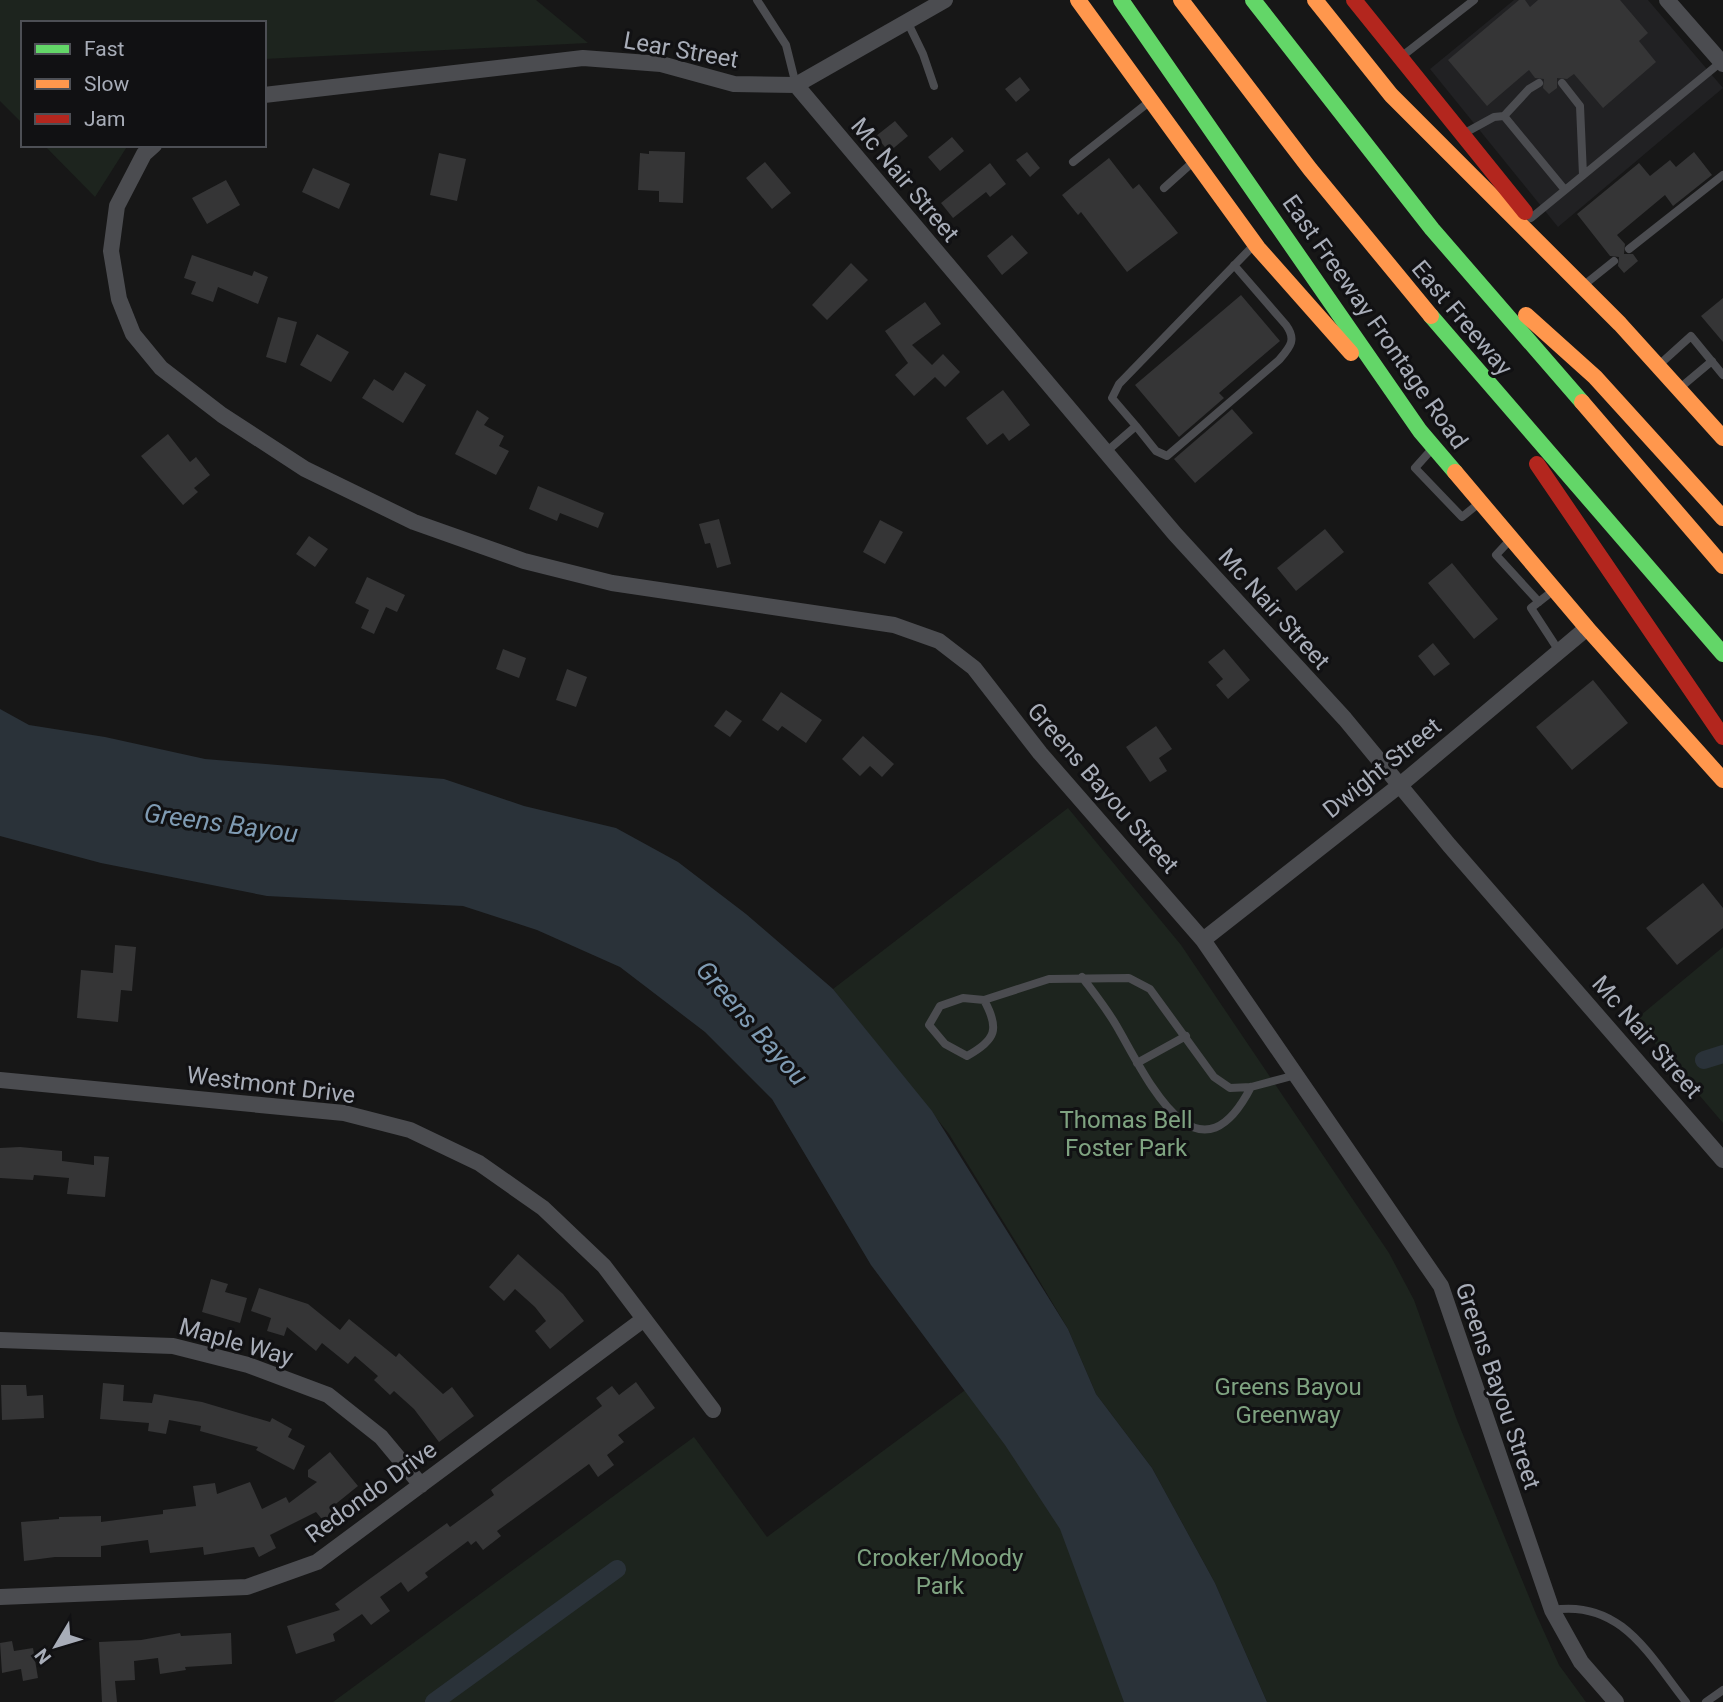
<svg xmlns="http://www.w3.org/2000/svg" width="1723" height="1702" viewBox="0 0 1723 1702" font-family="Roboto,sans-serif">
<style>
.built{fill:#212123}
.green{fill:#1d241e}
.water{fill:#2a3239}
.lines{fill:none;stroke-linecap:round;stroke-linejoin:round}
.canal{stroke:#2a3239;stroke-width:18}
.building{fill:#353536}
.lane{stroke:#4b4c50;stroke-width:8}
.street{stroke:#4b4c50;stroke-width:16}
.fast{stroke:#63d668;stroke-width:16}
.slow{stroke:#ff974d;stroke-width:16}
.jam{stroke:#b3261e;stroke-width:16}
.labels{text-anchor:middle;stroke-width:6;stroke-linejoin:round;paint-order:stroke}
.street-label{font-size:24px;fill:#a8adb8;stroke:#111113}
.park-label{font-size:24px;fill:#7fa381;stroke:#111113}
.water-label{font-size:26px;font-style:italic;fill:#7f9bb3;stroke:#111113}
</style>
<rect width="100%" height="100%" fill="#171717"/>
<path class="built" d="M1514,0H1648L1723,88L1558,227L1430,69Z"/>
<path class="green" d="M0,0H536L588,43L264,59V23H23V124L0,101Z
M44,145H128L95,197Z
M1068,808L1181,945L1389,1253L1414,1300L1457,1420L1536,1614L1559,1665L1586,1702H1267L1215,1583L1152,1468L1096,1394L1068,1329L1021,1250L949,1134L833,989Z
M1723,947V1123L1635,1020Z
M972,1385L1052,1501L1134,1702H333L694,1437L767,1537Z"/>
<path class="water" d="M0,709L29,725L105,737L205,759L444,779L524,806L616,828L678,862L746,914L833,989L932,1111L1068,1329L1096,1394L1152,1468L1215,1583L1267,1702H1124L1060,1529L1005,1445L871,1265L772,1099L705,1032L620,967L537,930L463,906L267,896L101,863L0,836Z"/>
<g class="lines">
<path class="canal" d="M1704,1060L1723,1054
M434,1702L617,1569"/>
</g>
<path class="building" d="M1519,0H1525L1530,7L1538,0H1620L1648,33L1639,41L1656,62L1603,108L1574,74L1567,79L1557,78V88L1549,94L1543,88L1544,79L1535,78L1529,70L1487,106L1448,60Z
M1020,77L1030,90L1016,102L1005,89Z
M895,121L908,136L889,152L876,136Z
M952,137L964,151L940,171L928,157Z
M649,151L685,152L683,203L659,202V191L638,190L640,153L649,154Z
M1027,152L1040,168L1030,177L1016,160Z
M1694,152L1712,175L1673,206L1665,195L1617,235L1625,244L1624,254H1633L1638,261L1624,273L1618,266L1619,257L1610,256L1577,214L1639,163L1650,176L1670,160L1676,167Z
M439,153L466,159L457,201L430,195Z
M1109,158L1133,189L1139,184L1178,233L1127,272L1081,212L1078,215L1062,195Z
M765,162L791,193L772,209L746,178Z
M990,163L1006,184L990,197L986,192L953,218L941,203Z
M313,168L350,184L339,209L302,192Z
M226,180L240,205L207,224L192,198Z
M1012,235L1028,253L1002,275L987,256Z
M192,255L252,276L254,271L268,277L258,304L218,287L213,302L191,294L196,282L184,278Z
M851,263L868,280L827,320L812,305Z
M1241,295L1280,341L1219,393L1224,398L1179,437L1135,385Z
M1723,298V342L1701,316Z
M925,302L941,324L912,345L932,365L943,354L960,372L945,387L935,377L914,396L895,375L908,363L885,331Z
M278,317L297,322L286,363L266,357Z
M317,334L349,352L331,382L300,365Z
M405,372L426,385L403,423L362,398L374,379L393,391Z
M1003,390L1030,425L1009,441L1003,433L987,445L966,418Z
M1232,409L1253,433L1195,483L1174,459Z
M477,410L489,418L484,425L504,436L499,446L509,451L496,475L455,454Z
M168,434L190,462L196,457L210,475L194,488L198,492L183,505L141,456Z
M538,486L604,513L598,528L560,513L557,521L529,509Z
M719,519L731,564L717,568L710,543L705,544L699,524Z
M880,520L903,532L885,564L863,552Z
M1325,529L1344,552L1296,591L1277,568Z
M309,536L328,549L315,567L296,554Z
M1452,563L1498,619L1474,639L1428,583Z
M367,577L405,595L397,612L386,607L374,634L361,628L369,610L355,603Z
M1433,643L1450,664L1434,676L1418,656Z
M503,649L526,658L519,678L496,669Z
M1224,649L1250,680L1228,699L1216,685L1223,679L1208,662Z
M567,669L587,677L576,707L556,700Z
M1593,680L1628,723L1572,770L1536,727Z
M781,692L822,720L806,743L782,726L778,731L762,720Z
M726,710L742,721L730,737L714,726Z
M1156,726L1172,749L1159,758L1167,771L1150,782L1126,747Z
M863,736L894,764L882,777L870,766L860,776L842,759Z
M1703,883L1723,908V928L1677,965L1646,928Z
M115,945L136,947L132,991L121,990L118,1022L77,1018L81,970L113,973Z
M20,1147L62,1151V1161L94,1165V1156L109,1157L105,1197L67,1194L69,1178L34,1175L33,1180L0,1178V1148Z
M518,1254L563,1294L584,1321L550,1349L535,1331L546,1321L535,1307L515,1289L504,1301L489,1287Z
M211,1279L228,1284L225,1292L247,1298L240,1323L202,1312Z
M259,1288L308,1304L340,1330L349,1319L396,1357L399,1353L443,1394L452,1387L474,1416L439,1442L414,1409L394,1391L390,1395L374,1380L378,1376L355,1356L348,1364L322,1343L316,1351L287,1327L284,1336L267,1331L271,1318L251,1311Z
M636,1382L655,1408L618,1435L624,1442L607,1455L614,1465L598,1477L589,1464L497,1531L501,1536L483,1550L476,1541L471,1545L468,1541L425,1573L428,1577L408,1592L401,1582L380,1597L390,1611L371,1625L362,1614L333,1634L335,1641L296,1654L287,1626L340,1610L335,1604L447,1523L450,1527L494,1495L491,1490L602,1406L596,1398L612,1386L619,1395Z
M103,1383L124,1385L123,1401L152,1403L154,1394L202,1402L270,1422L272,1418L292,1429L288,1437L305,1446L294,1470L256,1450L258,1447L200,1431L201,1426L169,1420L166,1434L148,1431L149,1423L100,1419Z
M1,1385H26L27,1396L43,1395L44,1418L2,1420Z
M330,1452L358,1486L332,1507L338,1514L326,1524L316,1512L270,1535L276,1548L259,1557L254,1547L204,1555L203,1547L150,1553L148,1540L101,1546V1557H55L24,1561L21,1522L59,1519V1517L101,1516V1522L163,1514V1510L196,1506L193,1486L215,1483L217,1494L250,1482L262,1509L286,1497L289,1503L317,1482L308,1477V1470Z
M180,1633L181,1636L231,1633L232,1664L185,1667L186,1670L160,1674L158,1658L134,1661L135,1680L115,1681L117,1702H102L99,1642L141,1640Z
M12,1641L14,1651L33,1648L38,1678L23,1681L21,1669L2,1673L0,1643Z"/>
<g class="lines">
<path class="lane" d="M757,0L786,45L796,85
M907,21L923,54L934,86
M1401,57L1474,0
M1562,83L1580,106L1583,175
M1504,116L1529,89L1539,83
M1463,134L1494,117L1504,116L1565,190
M1073,162L1149,102
M1164,188L1193,162
M1531,218L1721,62
M1629,249L1723,175
M1584,285L1614,261
M1660,364L1691,336L1723,375
M1681,387L1712,361
M1136,426L1156,451L1167,456L1279,360C1290,347 1297,340 1286,325L1234,265
M1432,449L1415,468L1462,517L1478,504
M1106,452L1136,426L1112,398L1119,384L1253,246
M1510,540L1496,555L1539,602
M1554,590L1531,608L1559,651
M1082,977C1094,993 1106,1008 1116,1025C1146,1076 1197,1192 1251,1087
M984,1000C1000,1029 996,1040 967,1056L945,1044L929,1025L940,1006L963,998L984,1000L1049,979L1129,978L1150,989L1214,1077L1230,1088L1251,1087L1296,1075
M1137,1063L1186,1036
M1552,1610C1621,1599 1649,1655 1686,1702
M1706,1702L1723,1690"/>
<path class="street" d="M1667,0L1723,64
M796,85L1175,534L1345,719L1449,845L1723,1160
M264,95L583,58L661,64L734,84L796,85L945,0
M154,145L144,154L117,206L111,251L119,299L133,334L161,368L222,415L305,469L414,522L524,561L612,583L894,625L939,641L974,668L1040,753L1203,940L1441,1286L1552,1610L1581,1662L1616,1702
M1203,940L1400,785L1587,628
M0,1080L344,1113L410,1130L479,1163L543,1208L604,1266L713,1410
M0,1340L173,1346L248,1365L328,1395L381,1437L421,1485
M0,1597L247,1587L317,1562L644,1319"/>
<path class="fast" d="M1121,0L1420,431L1455,472
M1253,0L1432,229L1582,402
M1431,316L1723,654"/>
<path class="slow" d="M1078,0L1258,248L1351,353
M1181,0L1310,169L1431,316
M1315,0L1391,95L1620,324L1723,438
M1526,315L1595,377L1723,518
M1582,402L1723,566
M1455,472L1587,628L1723,780"/>
<path class="jam" d="M1354,0L1525,212
M1537,464L1723,737"/>
</g>
<g class="labels">
<g class="street-label">
<text transform="translate(681 50) rotate(10)" y="8">Lear Street</text>
<text transform="translate(905 180) rotate(50)" y="8">Mc Nair Street</text>
<text transform="translate(1462 318) rotate(50)" y="8">East Freeway</text>
<text transform="translate(1375 322) rotate(55)" y="8">East Freeway Frontage Road</text>
<text transform="translate(1274 609) rotate(48)" y="8">Mc Nair Street</text>
<text transform="translate(1382 768) rotate(-39)" y="8">Dwight Street</text>
<text transform="translate(1103 788) rotate(49)" y="8">Greens Bayou Street</text>
<text transform="translate(1647 1037) rotate(49)" y="8">Mc Nair Street</text>
<text transform="translate(271 1085) rotate(7)" y="8">Westmont Drive</text>
<text transform="translate(236 1342) rotate(16)" y="8">Maple Way</text>
<text transform="translate(1498 1386) rotate(71)" y="8">Greens Bayou Street</text>
<text transform="translate(371 1492) rotate(-36)" y="8">Redondo Drive</text>
</g>
<g class="park-label">
<text x="1126" y="1128">Thomas Bell<tspan x="1126" dy="28">Foster Park</tspan></text>
<text x="1288" y="1395">Greens Bayou<tspan x="1288" dy="28">Greenway</tspan></text>
<text x="940" y="1566">Crooker/Moody<tspan x="940" dy="28">Park</tspan></text>
</g>
<g class="water-label">
<text transform="translate(221 823) rotate(8)" y="9">Greens Bayou</text>
<text transform="translate(752 1023) rotate(49)" y="9">Greens Bayou</text>
</g>
</g>
<rect x="21" y="21" width="245" height="126" fill="#111113" stroke="#4d4f55" stroke-width="2"/>
<rect x="35" y="44" width="35" height="10" fill="#63d668" stroke="#4d4f55" stroke-width="2"/>
<text x="84" y="56" font-size="21" fill="#a8adb8">Fast</text>
<rect x="35" y="79" width="35" height="10" fill="#ff974d" stroke="#4d4f55" stroke-width="2"/>
<text x="84" y="91" font-size="21" fill="#a8adb8">Slow</text>
<rect x="35" y="114" width="35" height="10" fill="#b3261e" stroke="#4d4f55" stroke-width="2"/>
<text x="84" y="126" font-size="21" fill="#a8adb8">Jam</text>
<g transform="translate(56 1646) rotate(232)" stroke="#111113" stroke-width="5" paint-order="stroke">
<path d="M0-5L12 26L0 18L-12 26Z" fill="#a8adb8"/>
<text y="-10" font-size="19" font-weight="bold" text-anchor="middle" fill="#a8adb8">N</text>
</g>
</svg>
